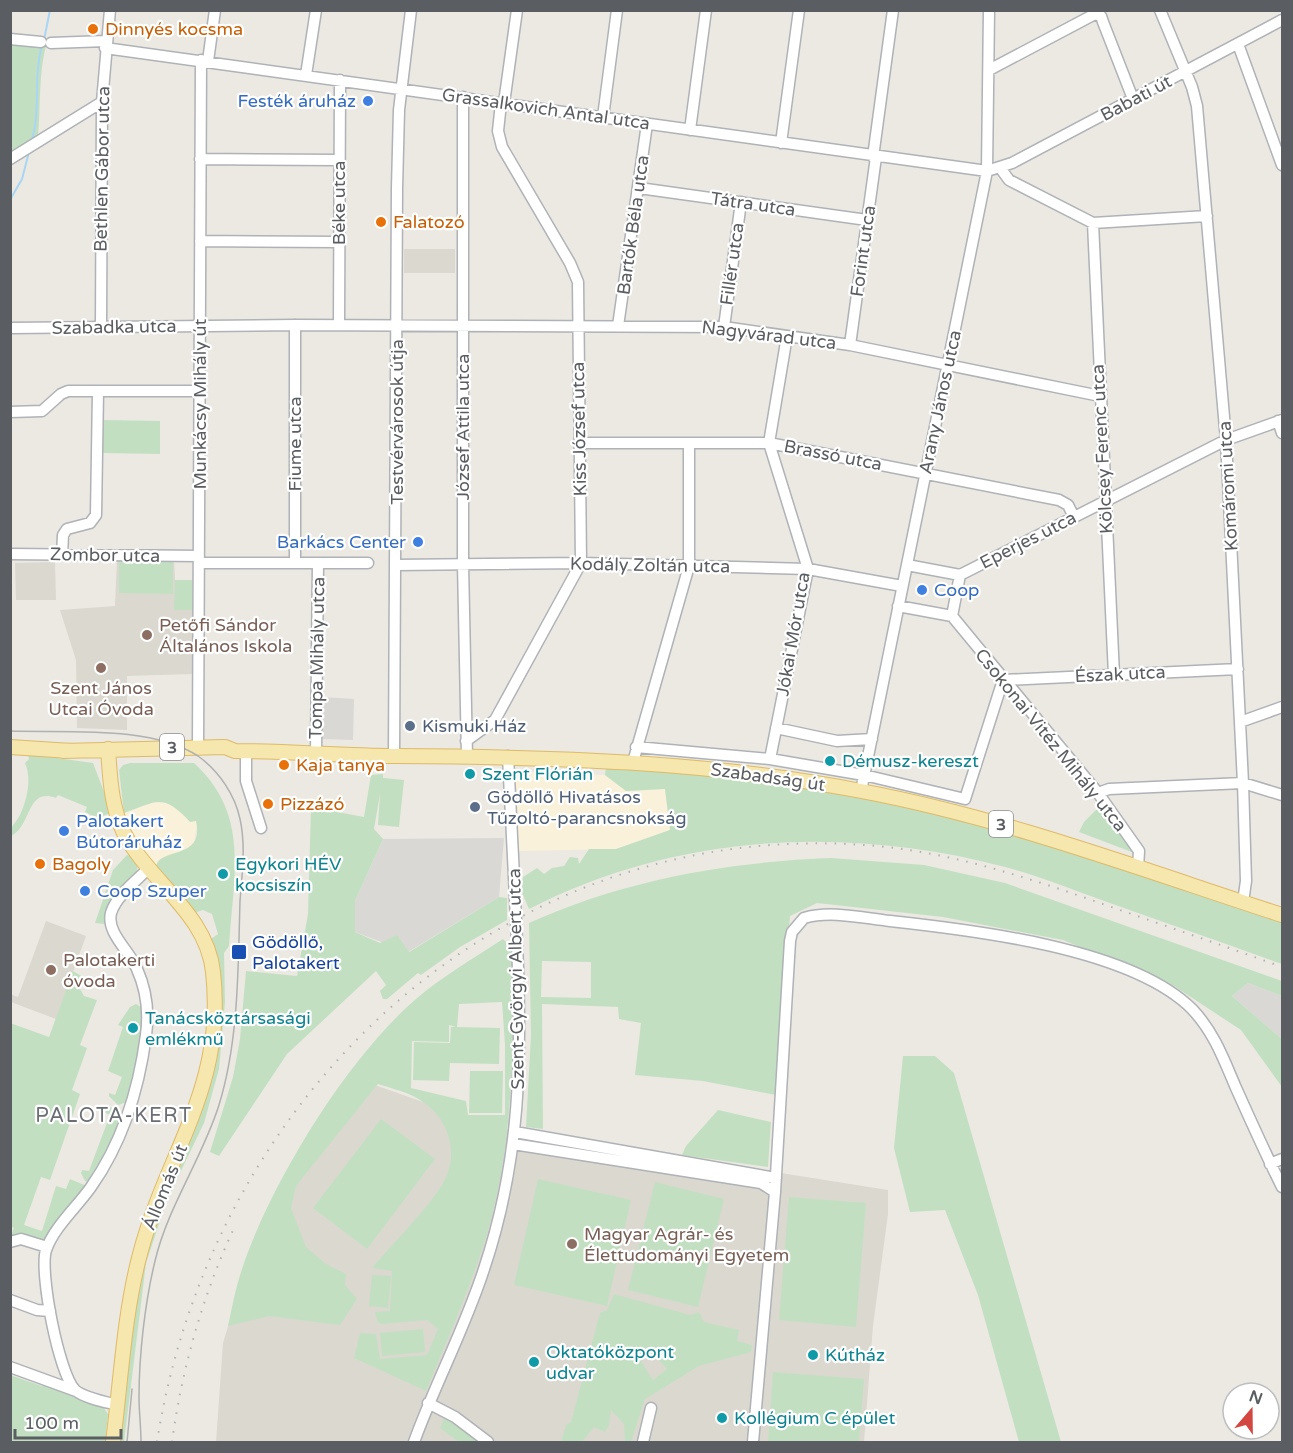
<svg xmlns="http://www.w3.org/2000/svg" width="1293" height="1453" viewBox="0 0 1293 1453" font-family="'Varela Round',sans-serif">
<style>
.commercial{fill:#f9f1d9}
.industrial{fill:#dad8d4}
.education{fill:#dbd8d0}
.green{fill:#c2e0c1;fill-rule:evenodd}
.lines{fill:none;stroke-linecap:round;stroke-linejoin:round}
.stream{stroke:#a9d6f4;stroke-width:2}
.minor-casing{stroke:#afb2b6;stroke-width:13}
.major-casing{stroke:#dfba67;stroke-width:16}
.minor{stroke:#fff;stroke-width:10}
.major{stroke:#f5e7ad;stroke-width:14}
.tram{stroke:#b0b1b1;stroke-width:1.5}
.rail{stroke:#b0b1b1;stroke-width:2;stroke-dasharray:1.5 8;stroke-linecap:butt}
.minor-bridge-casing{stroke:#afb2b6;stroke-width:13;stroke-linecap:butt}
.minor-bridge{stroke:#fff;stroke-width:10}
.food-dot{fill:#e8710a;stroke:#fff;stroke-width:2}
.shop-dot{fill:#3f7fe0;stroke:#fff;stroke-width:2}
.education-dot{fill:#8d6e63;stroke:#fff;stroke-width:2}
.service-dot{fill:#5c6f8a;stroke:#fff;stroke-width:2}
.culture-dot{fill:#0f9aa8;stroke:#fff;stroke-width:2}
.transit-dot{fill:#1a4fb4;stroke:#fff;stroke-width:2}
.labels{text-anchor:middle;stroke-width:4.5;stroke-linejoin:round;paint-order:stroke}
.shield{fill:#fff;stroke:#8c8e90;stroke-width:1.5}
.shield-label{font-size:16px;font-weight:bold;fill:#5a5d61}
.food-label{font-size:18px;fill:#c56008;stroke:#fff;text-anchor:start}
.street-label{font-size:18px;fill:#5a5d61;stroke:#fff}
.shop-label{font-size:18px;fill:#366cbe;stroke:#fff;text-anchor:start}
.education-label{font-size:18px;fill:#785e54;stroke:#fff;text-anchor:start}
.service-label{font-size:18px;fill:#4e5e75;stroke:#fff;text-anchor:start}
.culture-label{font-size:18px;fill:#0d838f;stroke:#fff;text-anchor:start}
.transit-label{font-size:18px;fill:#164399;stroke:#fff;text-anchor:start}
.neighbourhood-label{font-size:20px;letter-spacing:1.5px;fill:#6b6f73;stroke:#fff}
</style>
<rect width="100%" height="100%" fill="#ebe9e2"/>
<path class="commercial" d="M530,772L605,775L626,791L665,789L670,830L616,849L518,851L514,777Z
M154,802L170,803L190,821H196L197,825L194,843L185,850L160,859L157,871L129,830L124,813Z"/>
<path class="industrial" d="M323,697L354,699L353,740L321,739Z
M504,838L499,897L408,952L355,932V901L383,839Z
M1248,983L1282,996V1039L1232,996Z"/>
<path class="education" d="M404,249H455V273H404Z
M117,559L174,560L175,580H192V674L127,676V730L77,728L76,660L60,610L115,606Z
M55,562L56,600H16L15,563Z
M46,921L86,936L56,1019L11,1002L10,994L18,997Z
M372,1084L497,1128L888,1190V1214L873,1326L864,1442H216L223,1343L244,1274L293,1183Z"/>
<path class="green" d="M10,41L47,42C38,73 41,105 38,137L11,151Z
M103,420L160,421V454L103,453Z
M119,561H173V594L119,593Z
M175,580H192V610H174Z
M28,754L93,763L106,797L108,814L97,818L85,812L87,807L58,795L56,798C26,787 32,826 11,836C10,826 15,824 20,815C27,800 32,779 25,763L29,759Z
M130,763H194C251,815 233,877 229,946L224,953L225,1002L219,1069L204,1123L167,1200L146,1263L124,1442H117L133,1313L146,1247L203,1104L214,951L211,939L218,934L212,914L203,910L194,913L157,871L156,866C160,847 205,860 196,821L190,822C163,793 158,801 124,813L119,770L123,765Z
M606,766L689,769L885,798L1119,865L1139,875L1282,922V964C1224,943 1166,923 1107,902C1073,890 1039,876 1005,867C847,825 676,833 529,909L521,890L523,877L537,868L544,874L552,868L564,866L570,857L578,858L579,864L589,849H616L670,830L665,789L626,791L605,775Z
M383,774V778L404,780L399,827L378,825L380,794L374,829L383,839L355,901V932L380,943L397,935L409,952L499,897L507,898V920L460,947L421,975L418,973L387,999H383L380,991L386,985L376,971L287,1054L219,1156L210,1152L233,1077L240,1039L246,971L297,976L308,914L311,807L364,817L371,775Z
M1101,805L1137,854L1079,832L1084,822Z
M127,855L134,857L138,864L136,876L104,924L95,923L113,870Z
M831,858L924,865L1005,883L1282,981V996L1248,983L1232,996L1282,1039V1087L1241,1030L1174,986L1063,940L943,917L817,903L790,916L776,1095L703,1081L635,1075L641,1023L619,1019L618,1007L542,1004L543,1129L526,1127L531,1035L529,923C624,880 727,862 831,858ZM542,961L591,962V998L541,997Z
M503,939L511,947C515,1044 514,1143 486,1237C470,1289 447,1340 426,1391L354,1358L360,1333L376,1334L380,1359L427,1355L438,1329L427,1320L381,1324L377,1321L375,1312L390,1311L392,1271L372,1268C391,1245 435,1202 446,1177C460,1145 444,1111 413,1096C403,1091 390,1088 378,1084L296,1186L291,1208L306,1247L326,1264L346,1274L345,1285L357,1299L340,1325L269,1316L228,1326C232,1308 235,1290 241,1272C269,1185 347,1058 416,999C443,976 474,958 503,939ZM502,1002L505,1045V1115H468L466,1101L411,1088L412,1041L449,1042V1025L456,1027H451L450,1043L414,1042L413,1080L449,1081L450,1063L499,1064L500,1028L457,1027L459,1004Z
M73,971L83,977L80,989L84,996L97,1000L80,1045L87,1048L72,1090L80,1094L50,1180L41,1177L24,1225L42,1231L56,1186L66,1189L70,1179L89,1187L44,1241L11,1235L14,1228L10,1226V1023L49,1037Z
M136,1004L141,1007C144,1038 137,1073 127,1102L118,1105L109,1096V1093L115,1095L122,1077L108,1071L123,1027L118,1025L130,1007Z
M903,1056H935L954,1073L1061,1442H1019L978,1295L945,1210L910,1212L894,1148Z
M470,1071H503L502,1113H469Z
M110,1107L123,1114L106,1158L91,1182L85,1181L81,1173L82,1170L89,1171L110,1115L104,1112Z
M718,1110L771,1122L768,1167L682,1155L686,1146Z
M381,1119L435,1159L367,1249L313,1208Z
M538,1179L631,1200L607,1306L514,1285Z
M655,1182L724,1199L698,1307L628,1290Z
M789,1197L866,1203L856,1327L779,1320Z
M372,1275L391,1276L388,1308L369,1306Z
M614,1294L690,1315L699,1312L704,1322L739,1330L737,1341L752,1345L751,1352L699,1366L645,1399L631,1442H625L624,1424L611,1410L609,1425L605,1432L594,1427L582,1442H561L566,1425L571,1422L600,1313L607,1310ZM651,1352L667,1369L653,1380L639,1358Z
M423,1329L425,1352L382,1356L380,1333Z
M773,1372L864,1379L859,1442H768Z
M10,1375L42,1386L44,1382L100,1403L108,1414L105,1442H11Z
M445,1416L480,1442H459L440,1428Z"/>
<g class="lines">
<path class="stream" d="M44,40L50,10
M32,140C41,109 33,77 42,45
M10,200L22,179L29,152"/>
<g class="minor-casing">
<path id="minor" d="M1160,10L1192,87L1197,106L1226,440L1243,783L1246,881L1243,902
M10,39L41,42
M51,43L106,41
M1238,44L1282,165
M105,48L987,171L1012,163L1282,20
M208,61L215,10
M989,70L1095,14L1101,16L1103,22L1133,99
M306,75L316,10
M463,97V564L467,756
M504,103L517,10
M603,117L617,10
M690,130L706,10
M781,143L799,10
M873,157L893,10
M10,159L102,102
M200,159L339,160
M1001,169L1009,180L1093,223L1207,216
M639,188L867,220
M1093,223L1114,675
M200,241L339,242
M339,325L340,80
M618,326L647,124
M724,327L741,202
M10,328L295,325L724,327L850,345L1100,396
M101,328L102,102L110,10
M850,345L876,157
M10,412L42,411L61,394L68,391H200
M1278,421L1282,433
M580,443H769L1059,500L1068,505L1074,517
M10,554L199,556
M62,555L63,535L67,529L90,523L96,515L98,391
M295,562V325
M199,563H368
M396,565L581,563L808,569L902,586
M907,565L960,575L952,616
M960,575L1226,440L1282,420
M898,606L952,616L1098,793L1139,851L1138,868
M1003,680L1238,669
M1240,722L1282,707
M776,728L837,741L872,739
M466,741L495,720L581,563L578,282L570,263L502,147L498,131L501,103
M198,747L201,60
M636,747L770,759L864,775L965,799L1003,680
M246,751V781L261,828
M316,753L318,563
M394,756L397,188L399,110L411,10
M508,756L515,897
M770,759L808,569L769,443L787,336
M633,762L689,566V443
M861,791L987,171L989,10
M1098,793L1109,789L1243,783L1282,795
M515,1132L776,1178
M513,1144L761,1183L775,1192
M1270,1164L1282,1159
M10,1242L21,1239L47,1247
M10,1300L37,1310L50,1311
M10,1367L76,1391
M428,1403L455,1417L488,1442
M118,1405C106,1402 84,1398 75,1390C59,1374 39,1272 46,1250C54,1227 77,1207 91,1187C122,1143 139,1089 146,1035C149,1013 146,989 137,969C130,951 106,933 111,913C116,896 137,880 149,868
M414,1442C435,1384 465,1328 484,1269C521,1158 522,1058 517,943
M643,1442L651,1408
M753,1442L775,1192L790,941L792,932L804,918C831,910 862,918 890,921C973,930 1131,948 1192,1009C1214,1032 1224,1060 1236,1088C1251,1121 1266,1155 1282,1187"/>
</g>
<g class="major-casing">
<path id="major" d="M10,747L71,751
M108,749C110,777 111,807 124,833C150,882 207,914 213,972C226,1087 167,1151 140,1254C124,1314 121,1380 113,1442
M62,751L225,747L235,751C289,751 342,756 396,756C552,757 707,761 861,791C1005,818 1143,870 1282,915"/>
</g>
<use href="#minor" class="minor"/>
<use href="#major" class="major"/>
<path class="tram" d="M10,731C66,733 151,725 198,756C219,771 235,795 240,819C246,846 242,875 240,901C238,968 239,1040 219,1105C202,1159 168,1206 155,1261C145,1302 139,1355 139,1397C139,1412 141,1427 141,1442
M127,1442L132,1389"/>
<path class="rail" d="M157,1442C212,1089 510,813 877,846C960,854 1038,881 1117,909C1172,928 1227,947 1282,967
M172,1442C182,1368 203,1294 235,1226"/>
<g class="minor-bridge-casing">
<path id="minor-bridge" d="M515,897L517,943"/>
</g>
<use href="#minor-bridge" class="minor-bridge"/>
</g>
<g class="food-dot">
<circle cx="93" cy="29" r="6"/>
<circle cx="381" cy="222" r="6"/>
<circle cx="284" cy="765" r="6"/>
<circle cx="268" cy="804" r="6"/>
<circle cx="40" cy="864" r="6"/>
</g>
<g class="shop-dot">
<circle cx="368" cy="101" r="6"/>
<circle cx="418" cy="542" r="6"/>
<circle cx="922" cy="590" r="6"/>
<circle cx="64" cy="831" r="6"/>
<circle cx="85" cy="891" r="6"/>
</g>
<g class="education-dot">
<circle cx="147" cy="635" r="6"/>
<circle cx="101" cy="668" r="6"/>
<circle cx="51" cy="970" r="6"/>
<circle cx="572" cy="1244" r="6"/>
</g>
<g class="service-dot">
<circle cx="410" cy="726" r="6"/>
<circle cx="475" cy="807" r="6"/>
</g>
<g class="culture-dot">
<circle cx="830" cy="761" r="6"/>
<circle cx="470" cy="774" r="6"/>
<circle cx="223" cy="874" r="6"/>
<circle cx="133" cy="1028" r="6"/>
<circle cx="813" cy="1355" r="6"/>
<circle cx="534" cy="1362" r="6"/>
<circle cx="722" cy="1418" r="6"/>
</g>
<rect class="transit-dot" x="231" y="944" width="16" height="16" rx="3"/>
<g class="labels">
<g class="shield">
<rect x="160" y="734" width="24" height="26" rx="4.5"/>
<rect x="989" y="811" width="24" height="26" rx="4.5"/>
</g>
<g class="shield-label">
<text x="172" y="753">3</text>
<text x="1001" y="830">3</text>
</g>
<g class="food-label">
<text x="105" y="35">Dinnyés kocsma</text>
<text x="393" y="228">Falatozó</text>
<text x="296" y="771">Kaja tanya</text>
<text x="280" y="810">Pizzázó</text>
<text x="52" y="870">Bagoly</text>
</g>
<g class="street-label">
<text transform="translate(1136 98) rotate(-28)" y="6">Babati út</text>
<text transform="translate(546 109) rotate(8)" y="6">Grassalkovich Antal utca</text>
<text transform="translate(102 169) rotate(-89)" y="6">Bethlen Gábor utca</text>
<text transform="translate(339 203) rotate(-90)" y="6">Béke utca</text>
<text transform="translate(753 204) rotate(8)" y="6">Tátra utca</text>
<text transform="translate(633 225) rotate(-82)" y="6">Bartók Béla utca</text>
<text transform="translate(863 251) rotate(-82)" y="6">Forint utca</text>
<text transform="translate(732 264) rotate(-82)" y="6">Fillér utca</text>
<text transform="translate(114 327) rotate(-1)" y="6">Szabadka utca</text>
<text transform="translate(769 335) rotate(7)" y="6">Nagyvárad utca</text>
<text transform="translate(940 402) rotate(-78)" y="6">Arany János utca</text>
<text transform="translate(200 404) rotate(-90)" y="6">Munkácsy Mihály út</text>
<text transform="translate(397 422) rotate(-90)" y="6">Testvérvárosok útja</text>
<text transform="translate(463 427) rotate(-90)" y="6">József Attila utca</text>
<text transform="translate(579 429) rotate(-91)" y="6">Kiss József utca</text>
<text transform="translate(295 444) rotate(-90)" y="6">Fiume utca</text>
<text transform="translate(1102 449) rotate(-93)" y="6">Kölcsey Ferenc utca</text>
<text transform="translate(833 455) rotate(11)" y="6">Brassó utca</text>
<text transform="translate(1228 486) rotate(-93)" y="6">Komáromi utca</text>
<text transform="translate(1028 540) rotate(-27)" y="6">Eperjes utca</text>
<text transform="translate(105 555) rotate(1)" y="6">Zombor utca</text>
<text transform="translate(650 565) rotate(1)" y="6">Kodály Zoltán utca</text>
<text transform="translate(793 634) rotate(-80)" y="6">Jókai Mór utca</text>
<text transform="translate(317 658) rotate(-89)" y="6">Tompa Mihály utca</text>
<text transform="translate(1120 674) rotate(-3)" y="6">Észak utca</text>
<text transform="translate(1051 740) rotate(51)" y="6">Csokonai Vitéz Mihály utca</text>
<text transform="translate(768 777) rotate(8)" y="6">Szabadság út</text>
<text transform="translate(516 979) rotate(-91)" y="6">Szent-Györgyi Albert utca</text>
<text transform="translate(165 1187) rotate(-68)" y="6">Állomás út</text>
</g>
<g class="shop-label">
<text x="356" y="107" text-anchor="end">Festék áruház</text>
<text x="406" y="548" text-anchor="end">Barkács Center</text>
<text x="934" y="596">Coop</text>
<text x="76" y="827">Palotakert<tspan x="76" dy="21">Bútoráruház</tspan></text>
<text x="97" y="897">Coop Szuper</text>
</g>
<g class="education-label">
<text x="159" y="631">Petőfi Sándor<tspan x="159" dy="21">Általános Iskola</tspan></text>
<text x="101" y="694" text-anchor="middle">Szent János<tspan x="101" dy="21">Utcai Óvoda</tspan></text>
<text x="63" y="966">Palotakerti<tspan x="63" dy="21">óvoda</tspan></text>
<text x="584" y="1240">Magyar Agrár- és<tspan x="584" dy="21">Élettudományi Egyetem</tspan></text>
</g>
<g class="service-label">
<text x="422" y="732">Kismuki Ház</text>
<text x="487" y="803">Gödöllő Hivatásos<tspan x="487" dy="21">Tűzoltó-parancsnokság</tspan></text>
</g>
<g class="culture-label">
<text x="842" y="767">Démusz-kereszt</text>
<text x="482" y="780">Szent Flórián</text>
<text x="235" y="870">Egykori HÉV<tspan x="235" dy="21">kocsiszín</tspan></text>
<text x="145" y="1024">Tanácsköztársasági<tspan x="145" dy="21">emlékmű</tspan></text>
<text x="546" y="1358">Oktatóközpont<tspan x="546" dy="21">udvar</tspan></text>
<text x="825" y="1361">Kútház</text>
<text x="734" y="1424">Kollégium C épület</text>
</g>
<g class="transit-label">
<text x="252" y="948">Gödöllő,<tspan x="252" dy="21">Palotakert</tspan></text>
</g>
<g class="neighbourhood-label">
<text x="114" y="1122">PALOTA-KERT</text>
</g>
</g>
<rect width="1293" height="1453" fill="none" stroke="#5a5d61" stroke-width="24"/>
<g transform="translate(1251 1411) rotate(20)"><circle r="28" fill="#ffffff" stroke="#bdbec0" stroke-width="1.5"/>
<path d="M0-4.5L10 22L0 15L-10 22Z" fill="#d34740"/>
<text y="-9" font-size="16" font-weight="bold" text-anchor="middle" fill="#5a5d61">N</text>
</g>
<path d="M15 1429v9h106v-9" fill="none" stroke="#5a5d61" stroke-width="3"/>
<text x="24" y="1429" font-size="18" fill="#5a5d61" stroke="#ffffff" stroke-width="4.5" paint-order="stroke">100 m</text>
</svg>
